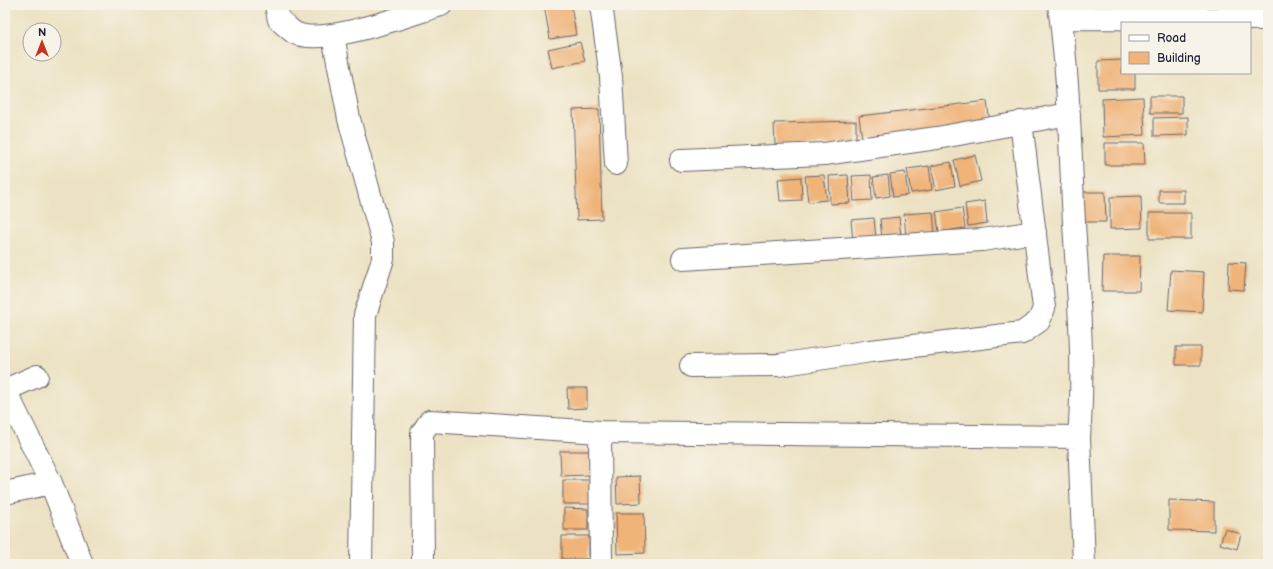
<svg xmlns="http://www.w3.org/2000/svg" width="1273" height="569" viewBox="0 0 1273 569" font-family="'Balsamiq Sans',sans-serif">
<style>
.building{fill:#f0b378}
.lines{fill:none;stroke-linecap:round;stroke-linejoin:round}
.minor-casing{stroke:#69656b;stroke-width:24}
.minor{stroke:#fff;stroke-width:22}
</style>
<rect width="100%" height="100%" fill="#f7f3e8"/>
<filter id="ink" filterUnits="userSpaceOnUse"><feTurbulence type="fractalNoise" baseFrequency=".025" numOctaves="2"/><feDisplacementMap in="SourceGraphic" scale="8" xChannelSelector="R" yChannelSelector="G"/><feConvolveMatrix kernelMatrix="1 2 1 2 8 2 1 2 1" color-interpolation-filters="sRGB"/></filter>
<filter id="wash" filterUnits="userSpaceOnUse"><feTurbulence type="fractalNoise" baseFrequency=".012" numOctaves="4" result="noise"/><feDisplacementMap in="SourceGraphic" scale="16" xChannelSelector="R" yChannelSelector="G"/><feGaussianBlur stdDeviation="0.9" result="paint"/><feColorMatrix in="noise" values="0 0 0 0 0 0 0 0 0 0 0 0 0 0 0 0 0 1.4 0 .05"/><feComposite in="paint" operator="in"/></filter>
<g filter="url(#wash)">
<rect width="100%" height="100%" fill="#ece2c3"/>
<g id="blocks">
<path class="building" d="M544,5H571L576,35L550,39Z
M580,42L585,61L552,68L548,49Z
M1122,60V73H1135V89H1098V61Z
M1150,96H1182V113H1150Z
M1143,97L1145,135L1103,137L1102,99Z
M987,101L990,124L862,139L859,116Z
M599,109L602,219L577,220L573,110Z
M1188,117V135L1154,136V118Z
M856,121V144L775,146L774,123Z
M1105,143H1144L1145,165H1105Z
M975,155L981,181L960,186L954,160Z
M951,162L955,186L936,190L931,166Z
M929,166L932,190L911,193L907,169Z
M905,172L908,195L893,197L890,174Z
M824,175L827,200L808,202L805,176Z
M848,175L850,203L830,204L829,176Z
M871,175L872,200L854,201L852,176Z
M888,175L890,196L876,198L873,177Z
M801,177L802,200L780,201L778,179Z
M1159,190H1184V203H1159Z
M1083,192H1105L1106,222H1084Z
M1141,196L1142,228L1110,229V197Z
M985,201L987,223L968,226L965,204Z
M962,208L965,228L939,232L936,212Z
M933,212L935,235L906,237L904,214Z
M1149,213H1191V239H1149Z
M899,217L901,237L882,239L880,219Z
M874,218L876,239L853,242L851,220Z
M1103,256H1140L1139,291H1102Z
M1229,262L1246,263L1244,290L1228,289Z
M1171,270L1204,272L1202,312L1168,310Z
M1176,347H1201V365H1176Z
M567,388H587V408L568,409Z
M560,451H590V475L561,476Z
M640,476L641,503L617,504L616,477Z
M563,480H591V504H563Z
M1169,500L1214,502V531L1169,530Z
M564,508L588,509V530H564Z
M616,513H644L645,553L617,554Z
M1225,529L1241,534L1237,549L1220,544Z
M562,536H589V559H562Z"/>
</g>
</g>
<g filter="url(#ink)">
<use href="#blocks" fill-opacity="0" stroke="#69656b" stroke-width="1"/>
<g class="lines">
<g class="minor-casing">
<path id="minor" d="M276,5L279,20C284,24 290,30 295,33C323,47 410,14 441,5
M601,5L611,77L616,164
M1059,5C1069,77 1070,150 1074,222C1078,293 1085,366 1079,437L1084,564
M1061,18L1268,19
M333,36L349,119L383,242V259L365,315L361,564
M681,160L824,154L937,138L1069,114
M683,259L982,240L1035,232
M691,366L778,365L871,351L1022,333L1039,321L1044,308L1021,122
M5,390L51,483L82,564
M5,390L37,376
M5,493L51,483
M423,564L422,433L430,421L600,432
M601,564L600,432L1079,437"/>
</g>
<use href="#minor" class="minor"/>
</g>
</g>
<rect width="1273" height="569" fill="none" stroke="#f7f3e8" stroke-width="20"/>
<rect x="1121" y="22" width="130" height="52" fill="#f7f3e8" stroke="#a29fa3"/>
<rect x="1129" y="35" width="20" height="6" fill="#ffffff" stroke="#a29fa3"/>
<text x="1157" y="42" font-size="12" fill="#22223b">Road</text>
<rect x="1129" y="52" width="20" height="12" fill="#f0b378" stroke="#a29fa3"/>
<text x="1157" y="62" font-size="12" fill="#22223b">Building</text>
<g transform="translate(42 42)"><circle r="19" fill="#f7f3e8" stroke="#a29fa3"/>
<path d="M0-3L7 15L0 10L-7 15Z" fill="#c8321e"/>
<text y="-6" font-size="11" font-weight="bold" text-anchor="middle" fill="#22223b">N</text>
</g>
</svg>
